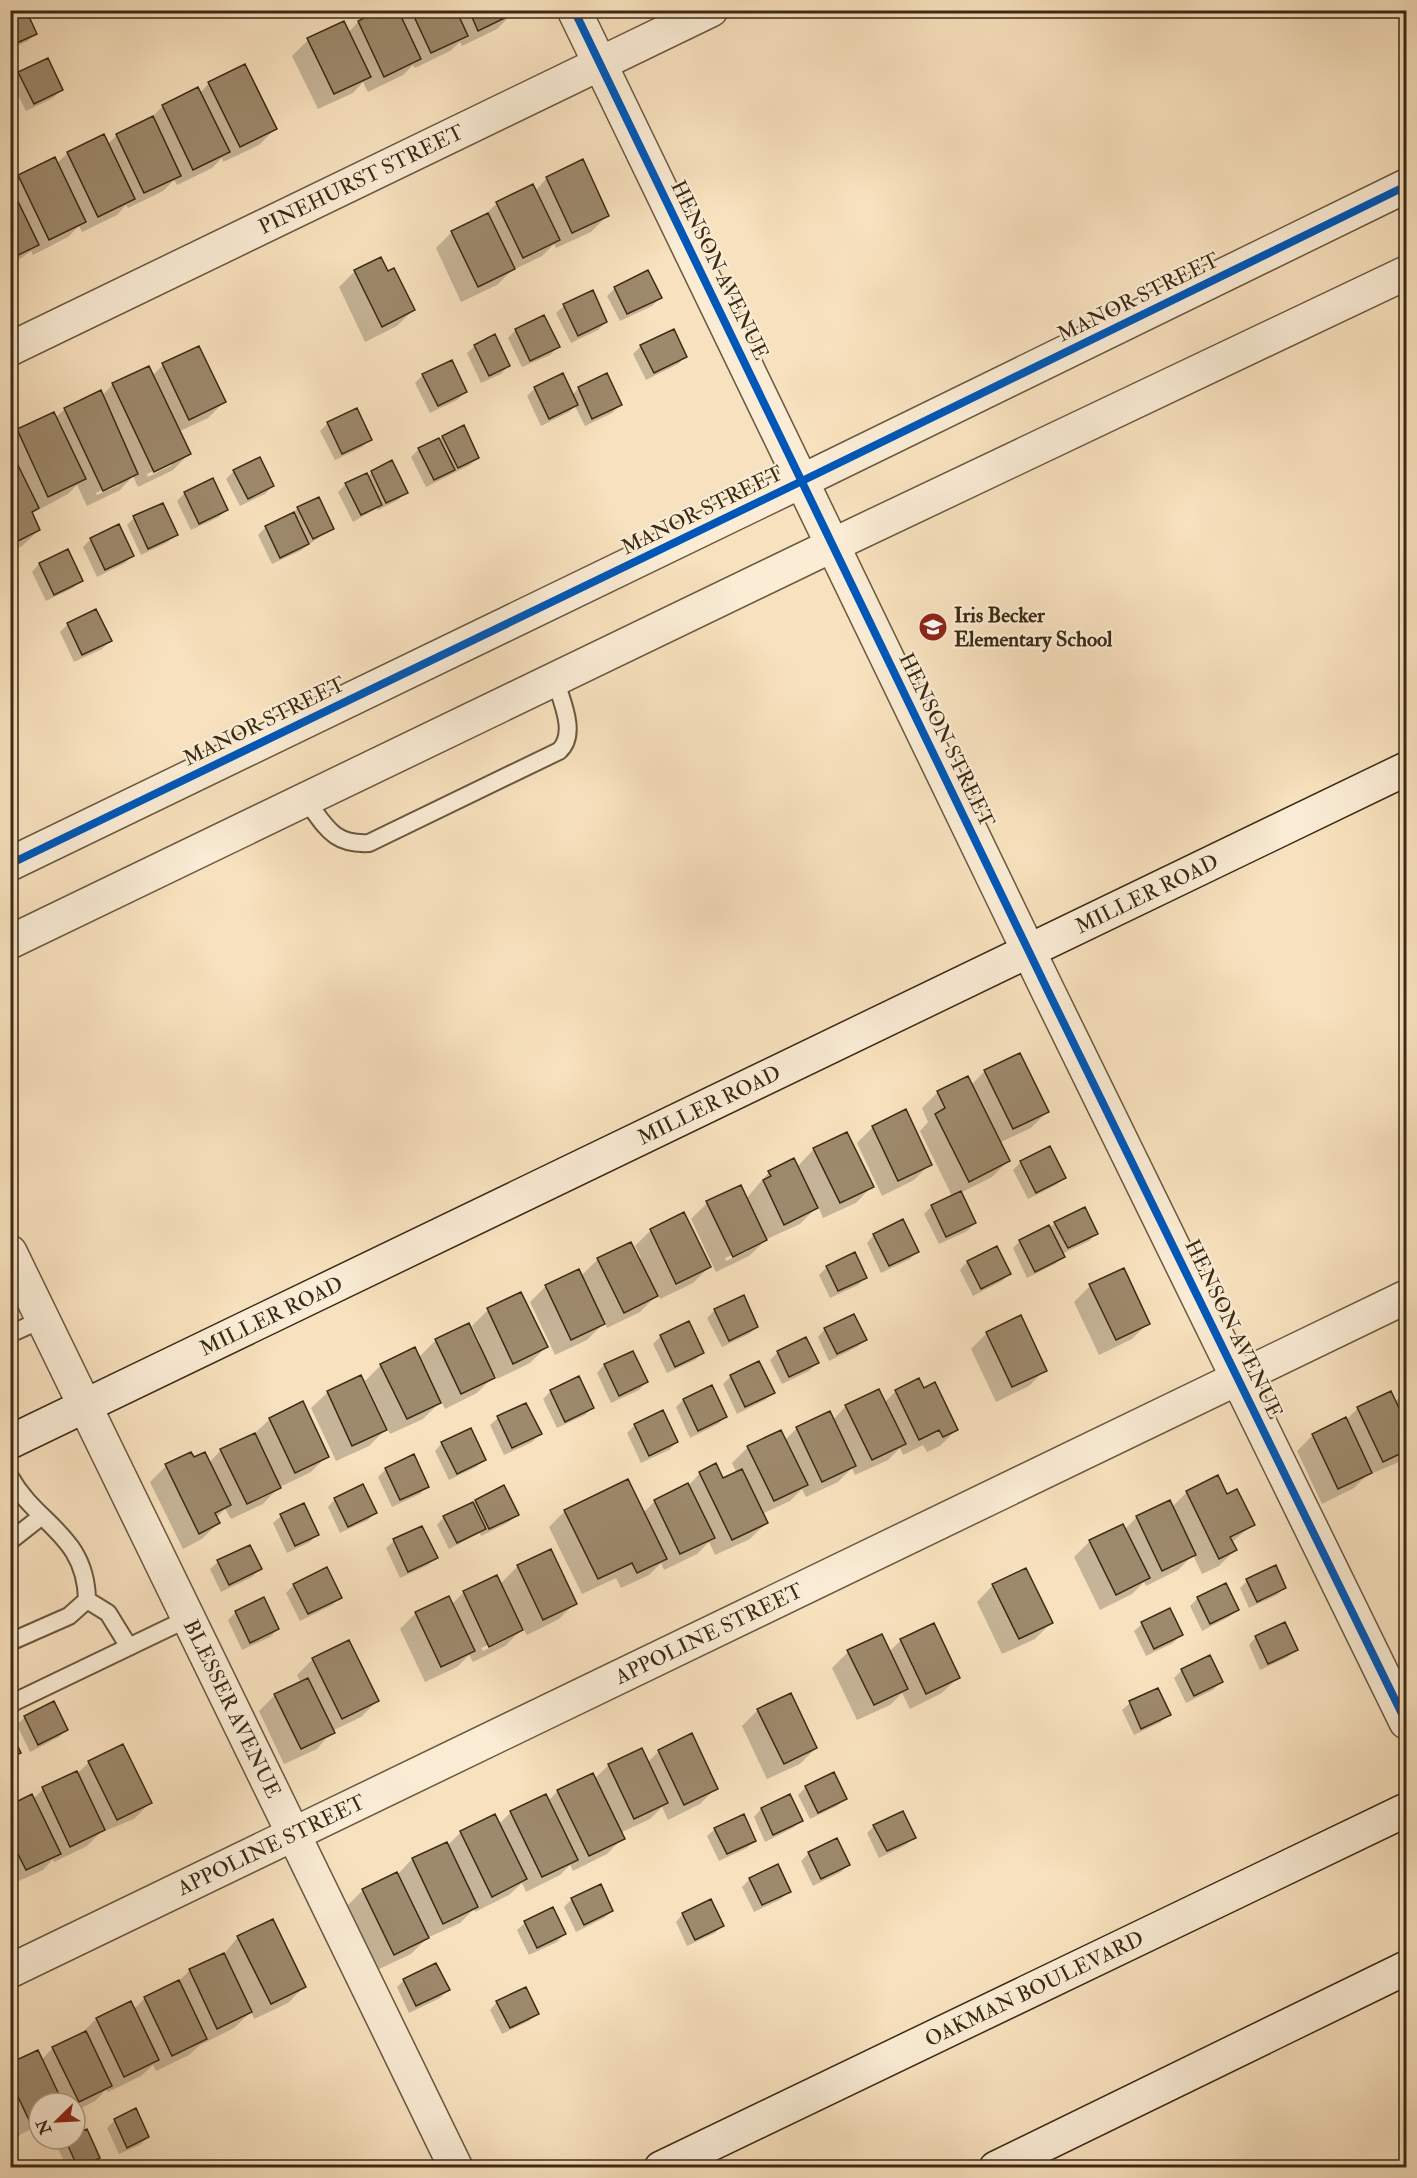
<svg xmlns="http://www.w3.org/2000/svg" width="1417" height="2178" viewBox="0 0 1417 2178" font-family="'IM FELL Double Pica',serif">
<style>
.shadow{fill:#0003;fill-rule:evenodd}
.building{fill:#9d896c;stroke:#3b2a14;stroke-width:1.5}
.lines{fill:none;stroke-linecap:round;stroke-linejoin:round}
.lane-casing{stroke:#6a583e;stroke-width:20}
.street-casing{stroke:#6a583e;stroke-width:36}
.secondary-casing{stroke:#3b2a14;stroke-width:36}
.lane{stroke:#faecd5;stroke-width:16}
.street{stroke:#faecd5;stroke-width:33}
.secondary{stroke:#faecd5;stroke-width:33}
.cycleway-casing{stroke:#faecd5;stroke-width:11}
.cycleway{stroke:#0057b8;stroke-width:8}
.labels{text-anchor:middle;stroke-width:4.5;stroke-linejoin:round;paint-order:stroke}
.street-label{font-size:21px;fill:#3b2a14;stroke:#faecd5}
.poi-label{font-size:21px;font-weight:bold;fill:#3b2a14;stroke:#faecd5;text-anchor:start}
</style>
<rect width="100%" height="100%" fill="#f8e1be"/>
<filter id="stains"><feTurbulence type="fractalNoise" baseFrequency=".00333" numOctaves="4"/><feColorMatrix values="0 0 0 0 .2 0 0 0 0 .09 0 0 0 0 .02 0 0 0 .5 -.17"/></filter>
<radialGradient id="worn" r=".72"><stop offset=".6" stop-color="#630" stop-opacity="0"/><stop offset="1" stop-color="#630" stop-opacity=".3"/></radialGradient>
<path class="shadow" d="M10,10L35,33L28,41L10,49Z
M383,10H512L513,13L497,29L462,46L460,42L450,51L415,68L413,65L403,75L368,92L363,82L353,93L318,109L292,56L308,40L348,33L358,22Z
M19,74L61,90L53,98L26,111L11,81Z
M209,83L275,129L259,145L223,162L222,158L212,168L177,185L174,180L163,191L128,208L126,205L117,215L82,232L79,226L68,237L33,255L31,251L10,266V184L19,176L56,164L68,153L107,145L117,135L149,120L163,106L200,93Z
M547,178L607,216L591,232L556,248L554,244L542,256L511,271L497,285L461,302L436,248L452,232L483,217L497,203L535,191Z
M355,271L413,310L397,326L365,342L339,287Z
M615,288L660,298L652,306L620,321L607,296Z
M564,306L606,322L598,330L571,343L556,313Z
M516,330L558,347L550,355L522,367L508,338Z
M475,346L508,366L501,374L481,383L467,353Z
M641,346L685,357L678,364L646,380L633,354Z
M198,348L224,402L208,418L178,432L189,454L173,470L138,487L133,476L120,490L87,506L77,485L68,494L31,514L39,530L22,546L10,552V438L17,431L53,414L55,418L65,409L102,396L113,384L152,376L163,365ZM172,462V465L148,477L147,474ZM119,481V485L97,495L96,493Z
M423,375L465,392L457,400L430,413L415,383Z
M606,375L620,405L612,413L585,426L575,406L569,412L541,426L527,396L535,388L572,395L578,389Z
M328,423L370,439L362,447L335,460L320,431Z
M443,437L477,457L470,465L426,487L411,457L419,449Z
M234,471L272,486L265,494L240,506L226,479Z
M372,472L406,492L398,500L378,510L377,508L353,522L338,492L346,484L367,477Z
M185,493L226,510L219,517L191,530L177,501Z
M298,508L332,528L300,551L272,564L258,535L266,527L292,514Z
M134,518L176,534L168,542L141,555L127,525Z
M91,539L132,556L125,563L97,577L83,547Z
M67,551L81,581L73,588L46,601L32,572L39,564Z
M68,624L110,641L102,649L74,662L60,632Z
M985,1071L1047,1112L1031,1128L999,1143L1008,1161L992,1177L960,1193L975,1223L967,1231L939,1244L924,1214L932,1206L952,1196L920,1131L928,1122L922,1108L938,1092L971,1085Z
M873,1127L930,1164L914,1180L882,1196L857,1143Z
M814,1149L872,1186L856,1203L823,1218L818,1206L800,1224L767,1239L749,1256L716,1272L691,1219L707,1203L746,1199L769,1172L797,1167ZM748,1248V1251L726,1261L725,1258Z
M1021,1162L1064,1178L1056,1185L1028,1199L1013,1170Z
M1055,1223L1096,1233L1089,1241L1062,1254L1063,1257L1055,1264L1027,1278L1013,1248L1020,1241L1049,1229Z
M651,1230L709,1267L693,1283L660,1299L658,1294L640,1312L607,1328L605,1322L587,1340L555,1355L530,1302L546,1286L581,1276L598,1259L641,1258L635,1246Z
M874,1235L918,1251L910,1259L881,1273L867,1243Z
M997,1248L1009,1274L1002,1281L973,1296L960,1270L967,1262Z
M827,1267L866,1277L858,1285L830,1298L819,1275Z
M1090,1286L1148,1323L1132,1339L1099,1355L1074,1302Z
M488,1310L546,1347L530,1363L497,1379L495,1375L477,1393L445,1409L441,1401L423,1419L390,1434L365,1381L381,1365L418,1358L436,1340L480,1343L472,1326Z
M715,1310L757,1327L749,1334L722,1347L707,1318Z
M688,1323L702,1353L695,1360L667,1373L653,1344L661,1336Z
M825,1329L865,1340L857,1347L829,1361L818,1337Z
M987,1333L1045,1370L1029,1386L996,1402L971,1349Z
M805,1339L817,1363L809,1371L782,1384L770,1360L777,1353Z
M632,1353L646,1382L639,1390L611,1403L597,1373L604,1365Z
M731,1376L773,1393L765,1400L737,1414L723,1384Z
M360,1377L385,1430L369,1446L336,1461L311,1408L328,1392Z
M923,1390L956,1430L940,1446L927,1452L923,1445L903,1455L900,1448L888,1460L855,1475L852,1468L838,1482L806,1497L802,1489L790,1501L762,1514L766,1523L750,1539L715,1555L709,1542L697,1554L664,1570L661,1563L649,1575L621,1588L616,1578L582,1594L549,1527L565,1511L643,1513L655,1501L689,1485L700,1473L722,1481L737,1473L732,1463L748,1447L785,1440L797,1428L833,1420L846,1406L884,1403L896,1391Z
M1406,1390V1454L1399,1462L1366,1476L1354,1488L1322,1504L1297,1451L1313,1435L1346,1420L1358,1408L1395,1402Z
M551,1391L593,1407L585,1415L557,1428L543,1399Z
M683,1400L725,1417L718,1424L690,1438L676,1407Z
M498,1418L540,1434L532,1442L504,1455L490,1425Z
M270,1419L327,1456L311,1472L278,1488L263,1504L231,1519L225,1509L216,1518L218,1523L202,1539L183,1549L150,1482L166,1466L193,1459L209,1463L221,1450L253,1435Z
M635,1425L677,1442L669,1450L641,1463L627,1433Z
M442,1443L484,1460L476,1467L449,1480L435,1451Z
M413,1456L427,1486L420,1494L392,1507L378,1477L386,1469Z
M1217,1477L1227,1496L1253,1524L1231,1543L1235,1550L1219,1566L1202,1574L1193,1555L1178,1570L1146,1586L1144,1582L1132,1594L1100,1610L1074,1557L1090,1541L1125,1529L1137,1517L1172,1507L1186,1493Z
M335,1499L375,1512L368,1520L340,1533L328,1507Z
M476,1501L517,1514L509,1522L481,1536L480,1533L449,1549L437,1525L444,1517Z
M303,1505L317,1534L310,1542L287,1553L273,1523L281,1516Z
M394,1541L436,1558L428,1565L400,1578L386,1548Z
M218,1562L260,1569L252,1577L221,1592L210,1569Z
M518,1566L575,1603L559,1619L527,1635L523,1628L505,1646L473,1662L469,1655L457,1667L425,1682L400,1629L416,1613L448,1598L451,1605L464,1592L500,1584ZM504,1638V1641L483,1651L481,1648Z
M1247,1581L1285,1587L1277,1595L1249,1608L1240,1588Z
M294,1585L340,1598L332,1605L300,1621L286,1593Z
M993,1585L1051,1623L1035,1639L1002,1654L977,1602Z
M1198,1598L1237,1610L1229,1617L1202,1631L1190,1606Z
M263,1599L278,1629L270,1637L242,1650L228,1620L235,1613Z
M1170,1610L1181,1635L1173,1643L1146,1656L1134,1631L1142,1624Z
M1256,1637L1296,1649L1288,1657L1260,1670L1249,1645Z
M901,1640L958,1677L942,1693L910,1709L902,1693L890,1705L857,1720L832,1668L848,1652H889Z
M313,1659L377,1701L361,1717L332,1731L317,1749L284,1764L259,1711L275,1695L301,1683L297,1675Z
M1182,1670L1221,1682L1213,1690L1186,1703L1174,1678Z
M1157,1690L1169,1714L1161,1722L1134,1735L1122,1710L1130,1703Z
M53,1703L66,1730L59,1737L30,1752L17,1725L25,1717Z
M758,1710L816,1748L800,1764L767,1779L742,1726Z
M659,1751L716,1788L700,1804L668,1820L662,1807L650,1819L620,1833L623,1838L607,1854L573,1871L570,1865L560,1875L526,1892L522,1883L509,1895L475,1912L474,1909L460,1923L427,1938L411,1954L377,1970L347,1906L363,1890L397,1875L412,1859L446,1844L447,1846L461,1832L499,1824L511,1812L548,1801L558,1791L594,1779L609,1765L647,1763Z
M89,1762L150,1803L134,1819L100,1833L87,1846L54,1862L53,1859L43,1870L10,1885V1806L33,1799L43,1789L77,1774Z
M806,1787L845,1799L837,1806L810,1819L798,1795Z
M789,1796L801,1821L793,1828L765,1842L754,1817L761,1809Z
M874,1826L914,1837L906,1845L879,1858L867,1833Z
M715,1829L755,1840L747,1848L719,1861L707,1836Z
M809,1853L848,1865L841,1872L813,1886L801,1861Z
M750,1879L789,1891L781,1899L754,1912L742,1887Z
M572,1899L612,1911L604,1918L576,1932L564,1907Z
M683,1914L722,1926L715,1933L687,1946L676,1922Z
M525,1923L564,1934L557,1942L529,1955L517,1930Z
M238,1937L304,1987L288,2003L254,2019L251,2012L234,2028L200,2045L189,2055L156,2071L153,2065L141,2076L108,2092L106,2090L95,2101L75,2111V2103H39V2125L10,2140V2065L41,2060L53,2048L80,2035L96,2019L130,2003L133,2010L145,1998L179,1981L190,1970L223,1955Z
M404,1980L448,1990L440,1998L409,2013L397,1987Z
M497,2002L537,2014L529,2021L502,2034L490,2010Z
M115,2120L148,2137L140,2145L119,2154L107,2128Z
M75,2136L99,2158L86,2168H67L58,2148L66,2140L75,2139Z"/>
<path class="building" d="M10,10H26L37,34L10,46Z
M379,10H398L421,59L384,77L358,21Z
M411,10H456L468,36L431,53Z
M469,10H514L515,13L478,31Z
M344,21L371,77L334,94L307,38Z
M48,58L63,90L34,104L18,72Z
M245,64L277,129L240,147L208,82Z
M198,87L230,152L193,170L162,105Z
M153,116L181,176L144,193L116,134Z
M104,134L135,199L98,217L67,152Z
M55,157L86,222L49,240L18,175Z
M583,159L609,216L572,233L546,177Z
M533,184L560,240L523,258L496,202Z
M10,185L39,245L10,259Z
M488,213L515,269L478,287L451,231Z
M381,257L388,271L394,268L415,310L382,327L354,270Z
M648,270L662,298L627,314L614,287Z
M593,290L607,322L578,336L563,304Z
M544,315L560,347L530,361L515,329Z
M674,329L687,357L654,373L640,345Z
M495,334L510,366L489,376L474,345Z
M199,346L226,402L189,420L162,363Z
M452,360L467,392L438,406L422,374Z
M149,366L191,454L154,472L112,383Z
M563,373L578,405L549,419L534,387Z
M607,373L622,405L592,419L578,387Z
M101,390L138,474L103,491L64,408Z
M357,408L372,440L342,454L327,422Z
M54,412L86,479L48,497L17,429Z
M464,425L479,458L458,468L442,436Z
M439,438L455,470L434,480L418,448Z
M10,449L39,508L32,512L40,530L12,544Z
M260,457L274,486L248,499L233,470Z
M392,460L408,493L386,503L371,471Z
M367,473L382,505L361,515L345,483Z
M213,478L228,510L199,524L184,492Z
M319,497L334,529L313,539L297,507Z
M163,503L178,535L148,549L133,516Z
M294,512L309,544L280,558L265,526Z
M119,524L134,556L105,570L90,538Z
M68,549L83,581L54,595L39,563Z
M96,609L112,641L82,655L67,623Z
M1020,1053L1049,1112L1013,1129L984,1070Z
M968,1076L1010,1161L969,1182L935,1114L945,1108L937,1091Z
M906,1109L932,1165L898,1181L872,1126Z
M847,1132L874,1187L840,1203L813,1148Z
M1050,1146L1066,1178L1036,1193L1020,1161Z
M794,1158L818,1208L784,1225L763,1180L771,1176L768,1171Z
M741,1185L767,1240L733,1257L706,1201Z
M961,1191L976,1223L946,1237L931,1205Z
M1085,1207L1098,1234L1068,1248L1054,1222Z
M684,1212L711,1267L676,1284L650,1229Z
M903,1219L919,1252L889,1266L873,1234Z
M1049,1225L1065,1257L1035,1272L1019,1240Z
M631,1242L658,1296L624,1313L597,1258Z
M997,1246L1011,1274L981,1289L967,1261Z
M855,1252L867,1278L838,1291L826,1266Z
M1124,1268L1150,1324L1116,1340L1089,1284Z
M579,1269L605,1324L571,1340L545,1285Z
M521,1292L548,1347L513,1364L487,1308Z
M744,1295L758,1327L729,1341L714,1309Z
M854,1314L867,1340L837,1354L824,1328Z
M1021,1315L1047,1371L1012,1387L986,1332Z
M689,1321L704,1353L675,1367L660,1335Z
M469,1323L495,1378L461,1394L435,1339Z
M806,1337L819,1363L789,1377L777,1351Z
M415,1347L441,1403L407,1419L380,1364Z
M633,1351L648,1382L619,1396L604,1364Z
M759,1361L775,1393L745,1407L730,1375Z
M361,1375L387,1430L352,1446L327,1391Z
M579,1376L594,1408L565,1422L550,1390Z
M919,1378L924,1388L935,1382L958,1430L943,1437L939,1430L919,1440L895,1390Z
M712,1385L727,1417L698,1431L683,1399Z
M879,1389L906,1444L872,1460L845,1405Z
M1391,1391L1406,1423V1451L1383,1462L1357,1407Z
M303,1401L329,1457L295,1473L269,1418Z
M526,1403L542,1434L512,1448L497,1416Z
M663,1410L678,1442L649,1456L634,1424Z
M830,1411L856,1466L822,1482L796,1427Z
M1346,1417L1372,1473L1338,1489L1312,1434Z
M471,1428L486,1460L457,1474L441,1442Z
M781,1430L808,1485L774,1501L747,1446Z
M255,1433L281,1488L247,1504L220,1449Z
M191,1452L194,1457L205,1452L231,1505L215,1513L220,1523L199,1534L165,1464Z
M414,1454L429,1487L400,1500L385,1468Z
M716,1463L723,1478L742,1469L768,1523L732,1540L699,1472Z
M1218,1475L1227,1494L1237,1489L1255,1525L1230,1537L1237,1550L1219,1559L1186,1491Z
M628,1479L667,1559L637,1573L632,1563L598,1579L564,1510Z
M688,1483L715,1538L680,1554L654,1500Z
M363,1484L377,1513L348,1527L334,1498Z
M504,1485L519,1515L489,1529L475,1500Z
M1170,1500L1196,1555L1162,1571L1136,1516Z
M473,1502L486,1529L457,1543L443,1516Z
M304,1503L319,1535L295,1546L280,1514Z
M1123,1524L1150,1578L1116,1595L1089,1540Z
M422,1526L438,1558L408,1572L393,1539Z
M250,1545L262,1569L229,1585L217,1560Z
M551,1549L577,1604L543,1620L517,1565Z
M1276,1565L1286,1588L1257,1602L1246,1579Z
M327,1567L342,1598L308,1614L293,1584Z
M1026,1568L1053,1623L1019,1639L992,1584Z
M497,1575L523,1630L489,1647L463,1591Z
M1226,1583L1239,1610L1210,1624L1197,1597Z
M449,1596L475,1651L441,1667L415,1612Z
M264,1597L279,1629L250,1643L235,1611Z
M1170,1608L1183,1635L1154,1649L1141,1622Z
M1285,1622L1298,1650L1268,1664L1255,1636Z
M934,1623L960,1678L926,1694L900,1639Z
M882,1634L908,1689L874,1705L847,1650Z
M349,1640L379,1701L342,1719L312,1658Z
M1210,1655L1223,1682L1194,1696L1181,1669Z
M308,1678L335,1733L301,1749L274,1694Z
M1158,1688L1171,1715L1141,1729L1129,1701Z
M791,1693L817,1748L784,1764L757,1709Z
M54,1701L68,1730L38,1745L24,1716Z
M10,1731L21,1753L10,1758Z
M692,1733L718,1789L684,1805L658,1750Z
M123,1744L152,1803L117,1820L88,1761Z
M642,1748L668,1803L634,1819L608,1764Z
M77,1771L105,1830L70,1847L42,1787Z
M834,1772L847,1799L818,1813L805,1786Z
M593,1773L625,1839L589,1856L557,1790Z
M32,1794L61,1854L26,1870L10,1838V1805Z
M546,1794L578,1860L542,1877L510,1811Z
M790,1794L803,1821L773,1835L761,1808Z
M903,1811L916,1838L887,1851L873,1825Z
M495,1814L527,1879L492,1897L460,1831Z
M744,1814L756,1841L727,1854L714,1828Z
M837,1838L850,1865L821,1879L808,1852Z
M447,1842L478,1907L443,1924L412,1858Z
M778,1864L791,1892L762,1905L749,1878Z
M397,1872L429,1938L394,1955L362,1889Z
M601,1884L613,1911L584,1925L571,1898Z
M711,1899L724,1926L695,1940L682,1913Z
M553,1907L566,1934L537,1948L524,1921Z
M273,1919L306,1987L271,2004L237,1936Z
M224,1953L252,2012L217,2029L189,1969Z
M436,1963L450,1990L416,2006L403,1979Z
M179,1980L207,2039L172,2056L144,1997Z
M526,1987L539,2014L510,2028L496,2001Z
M131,2001L159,2060L124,2077L96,2018Z
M86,2031L112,2086L79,2102L52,2047Z
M38,2050L63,2103H39V2118L30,2122L10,2080V2063Z
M136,2108L149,2137L127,2148L114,2119Z
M10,2119L18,2135L10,2138Z
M87,2129L100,2158L78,2168L65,2139H75V2134Z"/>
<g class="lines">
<g class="lane-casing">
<path id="lane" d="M305,799C326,826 332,845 369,843L559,751C578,734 561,700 555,679
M10,1334L43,1319
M10,1477C37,1525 86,1535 87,1600L69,1616L10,1642
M10,1541L42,1516
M87,1600L108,1613L129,1647
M10,1704L189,1618"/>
</g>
<g class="street-casing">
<g id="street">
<path d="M574,10L1047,989L1406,1722"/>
<path id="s1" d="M10,349L711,10"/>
<path d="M10,864L802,481L1406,186"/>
<path d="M10,942L833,545L1406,273"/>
<path id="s2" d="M10,1252L456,2168"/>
<path id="s3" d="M10,1971L1406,1297"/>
</g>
</g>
<g class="secondary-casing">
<g id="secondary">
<path id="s4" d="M10,1442L1406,769"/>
<path id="s5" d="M661,2168L1406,1810"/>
<path d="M996,2168L1406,1968"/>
</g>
</g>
<use href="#lane" class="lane"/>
<use href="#street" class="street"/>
<use href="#secondary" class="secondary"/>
<g class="cycleway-casing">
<path id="cycleway" d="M574,10L1047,989L1406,1722
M10,864L802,481L1406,186"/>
</g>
<use href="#cycleway" class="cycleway"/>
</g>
<defs>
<g id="school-disc" transform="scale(1.5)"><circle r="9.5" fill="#8f2418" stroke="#faecd5"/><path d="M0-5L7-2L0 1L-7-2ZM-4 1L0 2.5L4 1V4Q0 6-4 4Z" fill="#fff"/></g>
</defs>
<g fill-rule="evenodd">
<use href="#school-disc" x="933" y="627"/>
</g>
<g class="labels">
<g class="street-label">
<text dy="7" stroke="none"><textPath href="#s1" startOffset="390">PINEHURST STREET</textPath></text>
<text transform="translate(720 270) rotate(64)" y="7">HENSON AVENUE</text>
<text transform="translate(1138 297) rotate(-26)" y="7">MANOR STREET</text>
<text transform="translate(702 510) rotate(-26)" y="7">MANOR STREET</text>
<text transform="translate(264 721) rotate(-26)" y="7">MANOR STREET</text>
<text transform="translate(947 740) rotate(64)" y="7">HENSON STREET</text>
<text dy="7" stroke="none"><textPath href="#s4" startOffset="1262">MILLER ROAD</textPath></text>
<text dy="7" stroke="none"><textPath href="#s4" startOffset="776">MILLER ROAD</textPath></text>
<text dy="7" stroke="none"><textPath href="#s4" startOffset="290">MILLER ROAD</textPath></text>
<text transform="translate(1234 1329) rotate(64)" y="7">HENSON AVENUE</text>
<text dy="7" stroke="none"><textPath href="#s3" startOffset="776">APPOLINE STREET</textPath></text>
<text dy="7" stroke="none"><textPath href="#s2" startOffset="508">BLESSER AVENUE</textPath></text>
<text dy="7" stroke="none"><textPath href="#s3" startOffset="290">APPOLINE STREET</textPath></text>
<text dy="7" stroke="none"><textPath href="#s5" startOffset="414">OAKMAN BOULEVARD</textPath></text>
</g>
<g class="poi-label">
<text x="954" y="622">Iris Becker<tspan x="954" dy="24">Elementary School</tspan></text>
</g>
</g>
<rect width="1417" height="2178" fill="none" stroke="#f8e1be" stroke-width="36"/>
<rect x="12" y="12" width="1393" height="2154" fill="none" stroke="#3b2a14" stroke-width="3"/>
<rect x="18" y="18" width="1381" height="2142" fill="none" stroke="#3b2a14" stroke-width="1.5"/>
<g transform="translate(57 2121) rotate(246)"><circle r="28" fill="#faecd5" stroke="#ae9e88" stroke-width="1.5"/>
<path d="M0-4.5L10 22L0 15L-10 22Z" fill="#8f2418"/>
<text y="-9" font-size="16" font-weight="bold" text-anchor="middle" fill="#3b2a14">N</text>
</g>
<rect width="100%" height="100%" filter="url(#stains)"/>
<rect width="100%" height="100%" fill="url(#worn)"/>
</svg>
